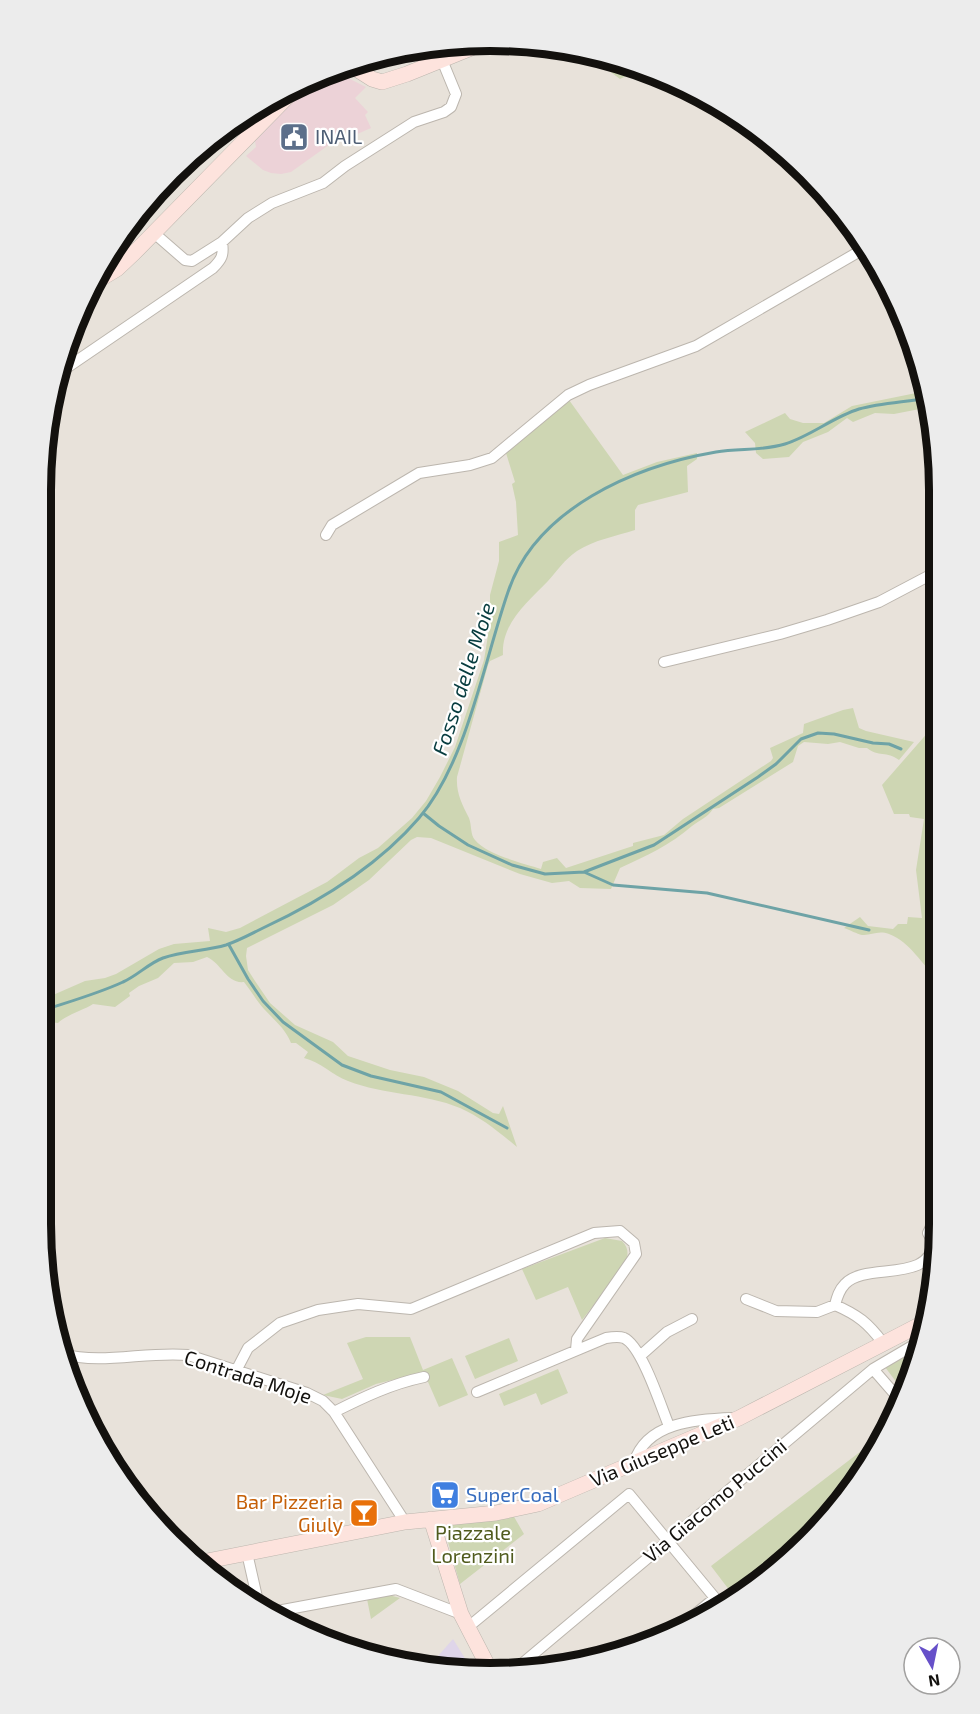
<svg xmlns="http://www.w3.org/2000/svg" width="980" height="1714" viewBox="0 0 980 1714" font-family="'Exo 2',sans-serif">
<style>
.commercial{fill:#ecd2d7}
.education{fill:#dfd5e9}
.green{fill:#ced6b3}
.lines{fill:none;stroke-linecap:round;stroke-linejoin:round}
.stream{stroke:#6ea3a6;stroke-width:3}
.street-casing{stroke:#bcb6ae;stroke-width:12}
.secondary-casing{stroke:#bcb6ae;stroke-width:16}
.street{stroke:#fff;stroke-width:10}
.secondary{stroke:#fde3dd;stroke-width:15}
.labels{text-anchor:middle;stroke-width:4.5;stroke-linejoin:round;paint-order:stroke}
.service-label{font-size:20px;fill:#4e5e75;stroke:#fff;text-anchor:start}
.street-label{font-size:20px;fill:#13110e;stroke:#fff}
.shop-label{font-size:20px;fill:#366cbe;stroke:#fff;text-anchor:start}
.food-label{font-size:20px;fill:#c56008;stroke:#fff;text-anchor:end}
.park-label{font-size:20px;fill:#505b1d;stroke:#fff}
.water-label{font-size:21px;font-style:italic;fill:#073c3f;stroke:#fff}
.rim{fill:none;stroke:#13110e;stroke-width:8}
</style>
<rect width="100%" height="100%" fill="#e8e2da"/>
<path class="commercial" d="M334,71L366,87L355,98L368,112L365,115L371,128L355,135L346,130L326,147L291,172L281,174L271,173L263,170L246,156L256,147L255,141L316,78Z"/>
<path class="education" d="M453,1639L471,1668L431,1664Z"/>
<path class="green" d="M600,56L643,68L620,79L608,70Z
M926,391L930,407L894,414L875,413L853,422L847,418L828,432L803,442L789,457L763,459L756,453L755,443L745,432L785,413L790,419L803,423H824L852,406Z
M569,400L623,475L657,462L697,453V459L687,466L688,492L638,505L635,510V530C616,536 594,540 577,551C565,559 557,571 548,581C528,602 501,623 503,655L490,661L488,665L457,777C456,793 462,804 469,818C472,826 470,834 475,840C487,855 523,863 541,869L543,862L557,858L566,868L633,846V843L664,835L683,819L771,761L773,758L770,748L803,733L804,724L843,710L853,708L859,728L866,731L914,742L899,760C887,751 878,757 867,748H859L840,742L828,744L804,742L798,746L793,762L719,808L713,809C707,818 701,819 692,826C670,845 646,856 620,868L611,889L580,888L569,881L552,883L520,874L431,838L417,837L411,840L369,880L333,905L247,948L246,956L248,970L255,981L270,1003L295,1025L333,1042L348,1056L390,1070L424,1077L458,1091L493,1113L499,1114L503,1106L517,1147C500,1133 481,1117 460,1108C424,1093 384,1095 348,1081C332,1075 321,1062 304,1058L308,1052L296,1043H291C285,1028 274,1020 264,1009C257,1001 251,991 244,982C227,984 221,963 207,957L193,962L174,963L158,978L139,986L129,993L130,996L115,1007L93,1004C84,1010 64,1016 58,1023L41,1021V998L53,995L85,981L105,978L116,974L159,949L174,944L210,941L208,928L226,932L240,928L327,882L359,858L378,848L412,818L426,801L440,777L455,747L484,660L490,623V595L499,561V542L518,535L516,502L512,484L515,482L506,453Z
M937,722L938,978C921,965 911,942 889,934C877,930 871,936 862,935C857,934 850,930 844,928L860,917L868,926L893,929L898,924H907L908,917L922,918L916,870L924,819L910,817L909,814H894L882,785Z
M605,1238L622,1241C630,1249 628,1257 624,1266L582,1320L568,1287L536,1300L522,1269Z
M366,1337H410L423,1370L452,1358L468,1395L439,1407L425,1375L400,1378L376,1384L342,1399L323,1395L363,1379L347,1343Z
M509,1338L518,1361L475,1379L465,1356Z
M909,1352L916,1359L903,1391L885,1367Z
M558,1369L568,1393L541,1405L536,1393L504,1406L499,1394Z
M886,1432L879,1449L786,1562L733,1595L711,1566Z
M513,1515L524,1534L460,1584L443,1525Z
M389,1595L400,1598L371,1619L367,1599Z"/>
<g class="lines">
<path class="stream" d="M423,813L439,826L468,845L512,865L545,874L584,872L654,845L758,777L776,764L801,739L818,733L834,734L873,743L889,744L901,749
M584,872L613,885L707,893L869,930
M229,945L248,979L263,1001L283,1022L342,1065L371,1076L441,1092L507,1128
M41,1011C68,1002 97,994 123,982C137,976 149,963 163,958C183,951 206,951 226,945C238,941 251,934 263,928C321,901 377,867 419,818C467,762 484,661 508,592C536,508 635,466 716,452C739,448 762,451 785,444C811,436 833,417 859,409C880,403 906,402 928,398"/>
<g class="street-casing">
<path id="street" d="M154,233L185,260L192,261L222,242L248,218L272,203L323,183L345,166L414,122L444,112L451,107L456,94L442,60
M102,264L117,269
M59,373L213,268C222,259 224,255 222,242
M326,535L332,525L419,473L470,465L492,458L568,395L589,385L696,346L867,247
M664,662L780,634L827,620L879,602L936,572
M938,1240H932L928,1233L931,1227L938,1226
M746,1299L776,1311L817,1312L835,1305C858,1315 868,1323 883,1343
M835,1305C837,1297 839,1290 845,1284C866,1261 931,1285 934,1240
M62,1354C103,1365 146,1351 188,1355L307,1393L323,1401L334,1412L405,1522
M640,1356L667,1332L692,1319
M237,1369L248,1348L280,1323L318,1310L358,1304L411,1309L594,1233L620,1231L634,1243L636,1254L577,1339L576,1350
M873,1369L900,1400
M477,1392L606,1338C612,1337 619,1336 624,1338C642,1346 661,1407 669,1426
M334,1412C364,1397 391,1384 424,1377
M634,1463C646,1422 697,1419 733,1418
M247,1553L259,1606
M272,1612L396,1589L461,1614
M467,1628L629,1494L715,1598L671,1634
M512,1672L873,1369L924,1339"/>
</g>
<g class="secondary-casing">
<path id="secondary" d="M350,65L372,79L382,82L407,74L486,42
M92,284L117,269L134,253L301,83
M431,1519L461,1614L490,1670
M202,1562L405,1522L496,1513L538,1504L739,1418L927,1321"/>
</g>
<use href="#street" class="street"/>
<use href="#secondary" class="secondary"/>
</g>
<defs>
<g id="civic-square" transform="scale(1.5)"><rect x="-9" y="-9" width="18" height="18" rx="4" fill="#5c6f8a" stroke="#fff"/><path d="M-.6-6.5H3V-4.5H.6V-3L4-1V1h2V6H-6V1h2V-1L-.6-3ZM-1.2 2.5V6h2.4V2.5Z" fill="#fff"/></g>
<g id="supermarket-square" transform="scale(1.5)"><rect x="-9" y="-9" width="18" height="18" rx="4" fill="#3f7fe0" stroke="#fff"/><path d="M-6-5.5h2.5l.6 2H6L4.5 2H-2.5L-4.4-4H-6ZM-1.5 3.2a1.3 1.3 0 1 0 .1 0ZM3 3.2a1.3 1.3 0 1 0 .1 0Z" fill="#fff"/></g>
<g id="bar-square" transform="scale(1.5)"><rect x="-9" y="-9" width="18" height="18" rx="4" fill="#e8710a" stroke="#fff"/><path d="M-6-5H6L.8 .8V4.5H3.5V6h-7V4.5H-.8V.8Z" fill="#fff"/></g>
</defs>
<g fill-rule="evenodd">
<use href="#civic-square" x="294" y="137"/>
<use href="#supermarket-square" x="445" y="1495"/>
<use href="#bar-square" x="364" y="1513"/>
</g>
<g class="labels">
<g class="service-label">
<text x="315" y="144">INAIL</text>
</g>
<g class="street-label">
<text transform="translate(248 1377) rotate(18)" y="7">Contrada Moje</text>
<text transform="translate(662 1451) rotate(-23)" y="7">Via Giuseppe Leti</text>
<text transform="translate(715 1501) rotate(-40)" y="7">Via Giacomo Puccini</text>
</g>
<g class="shop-label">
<text x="466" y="1502">SuperCoal</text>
</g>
<g class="food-label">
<text x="343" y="1509">Bar Pizzeria<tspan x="343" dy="23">Giuly</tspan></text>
</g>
<g class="park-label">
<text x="473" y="1540">Piazzale<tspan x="473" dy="23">Lorenzini</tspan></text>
</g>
<g class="water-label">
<text transform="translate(464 679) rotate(-72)" y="7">Fosso delle Moie</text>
</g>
</g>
<path d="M0 0H980V1714H0ZM490 51H490A439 439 0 0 1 929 490V1224A439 439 0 0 1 490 1663H490A439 439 0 0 1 51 1224V490A439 439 0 0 1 490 51Z" fill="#ececec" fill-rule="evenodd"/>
<path class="rim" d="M490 51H490A439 439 0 0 1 929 490V1224A439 439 0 0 1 490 1663H490A439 439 0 0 1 51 1224V490A439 439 0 0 1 490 51Z"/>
<g transform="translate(932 1666) rotate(171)"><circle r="28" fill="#ffffff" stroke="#a1a09f" stroke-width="1.5"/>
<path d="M0-4.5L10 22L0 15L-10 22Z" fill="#6650c9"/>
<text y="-9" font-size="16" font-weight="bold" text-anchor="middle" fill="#13110e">N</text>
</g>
</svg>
